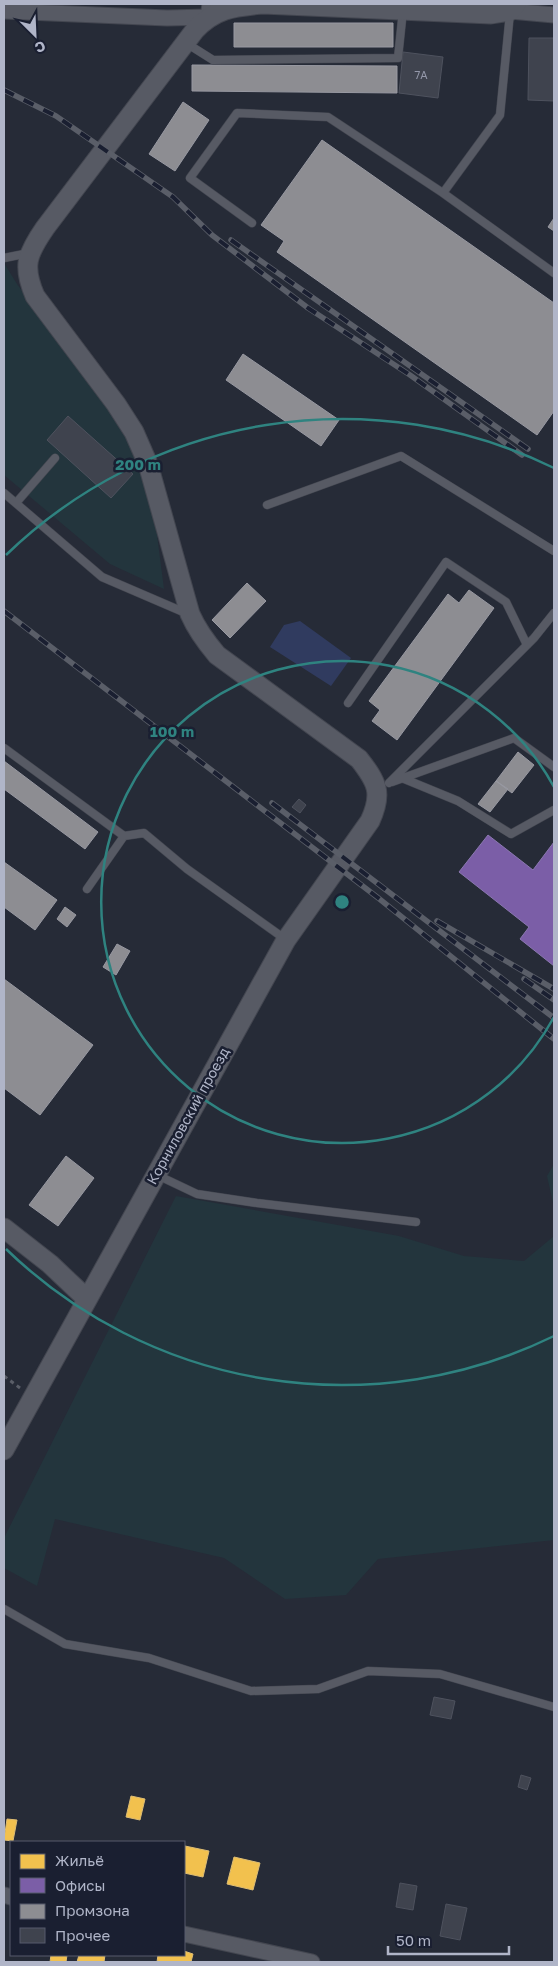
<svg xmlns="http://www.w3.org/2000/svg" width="558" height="1966" viewBox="0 0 558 1966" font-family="'Golos Text',sans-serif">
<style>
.green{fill:#23353d}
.water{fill:#303b5f}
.homes{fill:#f2c14e;stroke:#debd73}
.offices{fill:#7b5ea7;stroke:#8b78b1}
.industry{fill:#8d8d92;stroke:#9899a2}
.building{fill:#3f434e;stroke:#4e525e}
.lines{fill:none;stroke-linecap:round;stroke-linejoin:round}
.service-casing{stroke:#434650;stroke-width:9}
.minor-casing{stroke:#434650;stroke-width:17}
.tertiary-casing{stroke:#434650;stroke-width:21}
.path{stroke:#5a5e68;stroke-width:3;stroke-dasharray:4 4;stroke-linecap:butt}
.service{stroke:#575a64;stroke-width:8}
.minor{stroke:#575a64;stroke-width:15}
.tertiary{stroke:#575a64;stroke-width:19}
.rail-casing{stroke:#5a5e68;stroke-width:5.5}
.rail{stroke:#1a1f31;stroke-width:4;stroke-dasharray:11;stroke-linecap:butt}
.ring{fill:none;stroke:#2f8380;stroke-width:2.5}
.labels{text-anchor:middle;stroke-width:5;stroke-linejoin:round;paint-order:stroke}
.number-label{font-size:11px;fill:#9498aa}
.street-label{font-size:14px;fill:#b0b5c8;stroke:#1a1f31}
.centre{fill:#2f8380;stroke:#1a1f31;stroke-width:2.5}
.ring-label{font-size:15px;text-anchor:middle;font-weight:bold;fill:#2f8380;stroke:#1a1f31;stroke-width:5;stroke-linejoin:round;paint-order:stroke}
</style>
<rect width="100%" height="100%" fill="#262b37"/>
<path class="green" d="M4,263L17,284L130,437L152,496L164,589L110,564L4,475Z
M554,1164V1207L547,1176Z
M176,1196L399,1236L464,1256L524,1261L554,1236V1540L378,1559L346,1595L285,1599L224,1558L55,1519L37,1586L4,1568V1538Z"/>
<path class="water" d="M300,621L351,658L331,686L270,647L284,625Z"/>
<path class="homes" d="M131,1796L145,1799L140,1820L126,1817Z
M7,1819L17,1820L13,1841L4,1840Z
M185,1846L209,1851L203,1877L184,1873Z
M234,1857L260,1863L253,1890L227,1884Z
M184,1951L193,1954L191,1962H157L158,1955H184Z
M51,1955H67L66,1962H50Z
M79,1955H105L104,1962H77Z"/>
<path class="offices" d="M488,835L533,870L554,842V966L520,939L529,927L459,872Z"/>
<path class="industry" d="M234,23H393V47H234Z
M192,65L397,66V93L192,91Z
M183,102L209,120L175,171L149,154Z
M322,140L554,303V411L537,435L277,252L284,241L261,225Z
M554,218V231L548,227Z
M243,354L339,420L321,446L226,380Z
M247,583L266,601L230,638L212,620Z
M469,590L494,608L397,740L372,721L380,710L369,701L448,594L459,603Z
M518,752L534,765L512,793L496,781Z
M4,761L98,832L85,849L4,789Z
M496,781L508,789L490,812L478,804Z
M4,862L57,900L35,930L4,907Z
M65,907L76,915L67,927L57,919Z
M117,944L130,951L116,975L103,967Z
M4,979L93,1045L40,1115L4,1088Z
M66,1156L94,1178L58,1226L29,1205Z"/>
<path class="building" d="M529,38H554V101L528,100Z
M403,52L443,57L438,98L399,93Z
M68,416L133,474L111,498L47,440Z
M299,799L306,805L300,813L292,807Z
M434,1697L455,1701L451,1719L430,1715Z
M521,1775L531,1778L527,1790L518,1787Z
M400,1883L417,1886L413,1910L396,1907Z
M446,1904L467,1908L460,1940L440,1936Z"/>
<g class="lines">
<g class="service-casing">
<path id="service" d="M510,13L500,115L443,193L554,273
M186,43L213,60L398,58L403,10
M252,223L190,178L237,113L328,117L443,193
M4,258L29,253
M4,493L102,577L188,614
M16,503L55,458
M267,505L401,456L554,551
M348,703L446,562L506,602L527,645
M4,748L124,836L144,833L187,869L285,939
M402,778L458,801L511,834L554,810
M392,782L514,738L554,767
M389,783L534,638L554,613
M87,889L124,836
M157,1175L197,1194L257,1203L416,1222
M4,1609L65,1644L149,1658L251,1691L318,1689L368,1671L440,1674L554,1707"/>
</g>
<g class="minor-casing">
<path id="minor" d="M4,11L167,18L208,17L210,4
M510,11L554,15
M4,1895L11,1897
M184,1934L312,1962"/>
</g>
<g class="tertiary-casing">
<path id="tertiary" d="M4,1228L50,1264L87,1299
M4,1450L286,940L370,821C383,793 377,782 359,759L217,655C206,642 197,630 190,614L148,464L134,432L116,404L35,296C22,266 27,254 45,228L195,30C216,8 234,7 263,4L491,14L510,11L516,4"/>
</g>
<path class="path" d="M4,1376L20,1388"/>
<use href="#service" class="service"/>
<use href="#minor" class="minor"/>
<use href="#tertiary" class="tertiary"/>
<g class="rail-casing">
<path id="rail" d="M4,90L56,116L173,197L212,235L308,308L410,375L522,455
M231,240L528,449
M4,611L377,897L554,1039
M272,803L554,1018
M437,921L554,989
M524,979L554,1000"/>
</g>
<use href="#rail" class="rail"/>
</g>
<g class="ring">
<path d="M554 1017A241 241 0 1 1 554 787"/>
<path d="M554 1336A483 483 0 0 1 6 1249M6 555A483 483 0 0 1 554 468"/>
</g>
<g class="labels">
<g class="number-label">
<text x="421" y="79">7А</text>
</g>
<g class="street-label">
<text transform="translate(188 1116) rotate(-61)" y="5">Корниловский проезд</text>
</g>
</g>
<circle cx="342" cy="902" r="8" class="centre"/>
<g class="ring-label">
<text x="138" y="470">200 m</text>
<text x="172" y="737">100 m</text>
</g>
<rect width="558" height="1966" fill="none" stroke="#b0b5c8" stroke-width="10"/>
<rect x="10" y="1841" width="175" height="115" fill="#1a1f31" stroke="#565b6d"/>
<rect x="20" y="1854" width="25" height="15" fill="#f2c14e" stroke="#565b6d"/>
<text x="55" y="1866" font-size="15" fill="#b0b5c8">Жильё</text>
<rect x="20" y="1878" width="25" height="15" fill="#7b5ea7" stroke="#565b6d"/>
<text x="55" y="1891" font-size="15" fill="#b0b5c8">Офисы</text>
<rect x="20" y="1904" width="25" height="15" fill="#8d8d92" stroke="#565b6d"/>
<text x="55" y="1916" font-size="15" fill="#b0b5c8">Промзона</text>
<rect x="20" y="1928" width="25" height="15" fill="#3f434e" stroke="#565b6d"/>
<text x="55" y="1941" font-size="15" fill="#b0b5c8">Прочее</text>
<g transform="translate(35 35) rotate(156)" stroke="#1a1f31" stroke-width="4" paint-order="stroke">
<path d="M0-4L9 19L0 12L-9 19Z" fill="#b0b5c8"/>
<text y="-8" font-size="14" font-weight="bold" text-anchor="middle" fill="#b0b5c8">С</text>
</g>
<path d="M388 1946v8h121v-8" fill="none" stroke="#b0b5c8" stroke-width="2.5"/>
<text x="396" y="1946" font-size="15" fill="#b0b5c8" stroke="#1a1f31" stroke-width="4" paint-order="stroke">50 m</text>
</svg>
